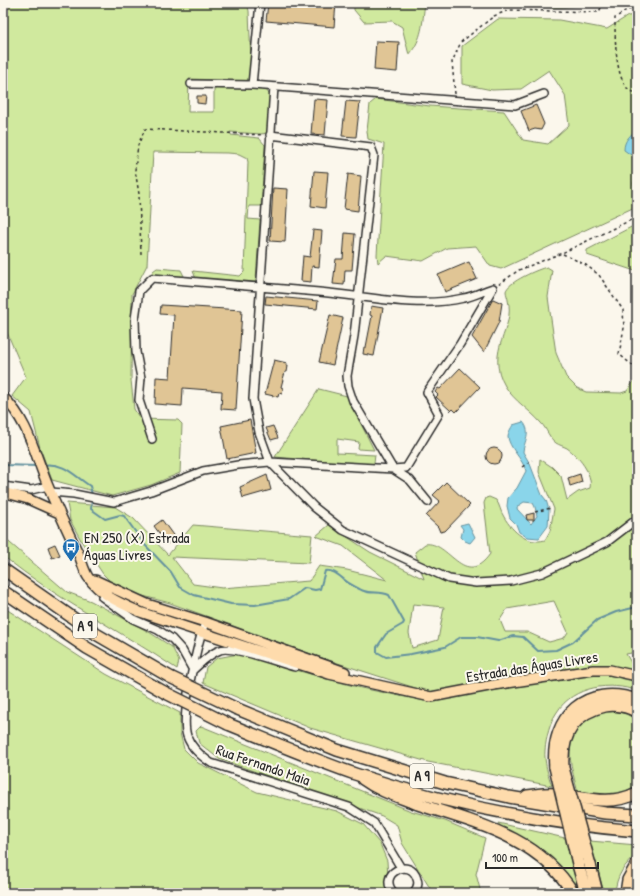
<svg xmlns="http://www.w3.org/2000/svg" width="640" height="896" viewBox="0 0 640 896" font-family="'Patrick Hand',sans-serif">
<style>
.green{fill:#d0e99e;stroke:#7e8a64;fill-rule:evenodd}
.water{fill:#8ad5ea;stroke:#64919e;fill-rule:evenodd}
.lines{fill:none;stroke-linecap:round;stroke-linejoin:round}
.stream{stroke:#64919e;stroke-width:2}
.building{fill:#e0c595;stroke:#2b2b2b}
.minor-casing{stroke:#2b2b2b;stroke-width:10}
.major-casing{stroke:#2b2b2b;stroke-width:12}
.highway-casing{stroke:#2b2b2b;stroke-width:14}
.path{stroke:#2b2b2b;stroke-width:1.5;stroke-dasharray:3 3;stroke-linecap:butt}
.minor{stroke:#fbf7ec;stroke-width:7}
.major{stroke:#fedbac;stroke-width:9}
.highway{stroke:#fedbac;stroke-width:11}
.highway-bridge-casing{stroke:#2b2b2b;stroke-width:14;stroke-linecap:butt}
.highway-bridge{stroke:#fedbac;stroke-width:11}
.labels{text-anchor:middle;stroke-width:4;stroke-linejoin:round;paint-order:stroke}
.shield{fill:#fbf7ec;stroke:#696865;stroke-width:1}
.shield-label{font-size:14px;font-weight:bold;fill:#2b2b2b}
.poi-label{font-size:15px;fill:#2b2b2b;stroke:#fbf7ec;text-anchor:start}
.street-label{font-size:15px;fill:#2b2b2b;stroke:#fbf7ec}
</style>
<rect width="100%" height="100%" fill="#fbf7ec"/>
<filter id="ink" filterUnits="userSpaceOnUse"><feTurbulence type="fractalNoise" baseFrequency=".025" numOctaves="2"/><feDisplacementMap in="SourceGraphic" scale="8" xChannelSelector="R" yChannelSelector="G"/><feConvolveMatrix kernelMatrix="1 2 1 2 8 2 1 2 1" color-interpolation-filters="sRGB"/></filter>
<g filter="url(#ink)">
<path class="green" d="M3,3H247L249,11L251,63L248,81L189,79L188,112H214V90L218,87L266,90L270,95L267,133L261,134L230,132L231,135L259,138L265,145L261,206H249L248,219L260,220L256,280L254,284L196,279L193,271L240,276L244,272L248,162L247,158L239,154L228,153L153,152L147,265L132,294L131,380L134,409L140,419L178,420L182,424L180,473L151,485L112,496L52,480L40,448L31,412L12,396L26,377L3,323Z
M354,3H425C422,24 423,38 409,55L402,27L392,21L364,22L354,10Z
M521,3H588C569,9 540,8 521,3Z
M637,15V206L501,269L490,266L476,246L447,248L423,261L386,256L378,263L377,255L384,144L368,139L367,131L370,104L376,99L430,106L504,111L523,140L548,144L569,125L565,95L549,70L521,89L492,90L462,84V46L498,19L559,20L607,29L628,16Z
M637,224V274L635,271L587,255V250Z
M547,267L552,270L548,297L551,319L556,353L566,377L577,388L586,392L621,393L627,391L637,377V652L626,654L636,671L607,665L434,694L319,657L170,603L139,595L112,583L103,574L83,544L70,520L67,503L115,507L133,518L168,555L193,525L312,535L309,563L172,557L193,584L222,588L309,581L319,566L347,570L387,580L343,546L316,536L329,525L370,552L424,579L415,552L425,544C449,540 464,590 490,554L484,503L486,498L489,497L496,500C500,505 500,511 504,517C513,532 527,545 545,540L550,531L554,509L539,472L540,459L552,467L561,476L567,500L578,492L590,488C593,473 578,456 567,448C563,446 559,445 556,443C549,438 547,429 541,423C530,410 514,401 505,386C484,350 516,329 508,300C508,298 506,294 506,291C508,282 538,269 547,267ZM554,601L568,632L564,638L549,642L527,632H505L500,620L507,609ZM413,604L444,607L438,640L412,648L409,633Z
M157,268L181,270L185,278L150,276L153,271Z
M319,389L347,396L374,450L358,449L359,442L337,439V453L375,455L374,463L371,465L275,457Z
M3,537L67,592L91,601L149,632L172,647L179,661L177,669C119,630 58,600 3,556Z
M3,607L106,674L180,713V733L184,749L198,763L257,792L337,811L363,824L380,844L387,861L389,893H3Z
M238,654L361,688L425,701L599,673L637,682V691C611,681 573,686 557,712C550,722 546,738 545,750C544,762 548,775 552,786L428,762L310,728L203,683L206,667L217,658Z
M611,710L626,714L637,720V785L615,797L578,793C572,769 562,742 581,723C584,720 587,716 590,715C597,712 605,712 611,710Z
M201,726L411,811L445,821L485,838L476,874L481,893H433L402,843L397,825L382,816L219,759L199,743L196,731Z
M498,823L565,838L578,889L575,891L503,830Z
M590,841L637,845V854C625,864 616,876 615,893H604Z"/>
<path class="water" d="M637,128V146L634,154L631,155L624,150C624,139 631,136 637,128Z
M523,422C532,432 524,441 523,452L530,464L542,495L546,500L549,510L548,526L539,538L527,537L519,532L516,524L510,518L507,506L508,498L517,488L526,471C523,459 508,447 508,436C508,433 511,428 513,425ZM524,502L533,503L535,507L537,516L531,524L517,509L518,506Z
M468,523L475,537L470,543L465,541L461,537L463,529L460,525Z"/>
<g class="lines">
<path class="stream" d="M3,465L37,466
M43,465C65,462 74,476 90,486L92,495
M92,500L91,509L105,519L120,515L124,516L145,545L171,572L180,587L194,595L231,604L255,605L289,599L305,588L315,590L320,589L325,571C336,569 343,581 352,585C356,587 360,590 364,591C371,594 380,591 389,595L404,622L403,624L386,634L377,647V652L386,657L411,654L445,647L461,637H477L498,641L513,636L523,637L538,651L556,650L573,642L597,620L616,612L637,607"/>
</g>
<path class="building" d="M268,3H336L334,27L266,21Z
M376,41L399,42L397,72L374,70Z
M197,96H206L205,104L197,103Z
M314,99L328,100L325,135L311,134Z
M346,101L360,102L356,137L342,136Z
M536,105L544,124L541,130L535,129L529,131L521,111Z
M314,171L328,172L325,208L311,206Z
M348,174L361,176L358,211L344,209Z
M273,188L288,189L285,242L270,241Z
M313,230L322,231L319,267L312,266L311,282L301,281L303,256L310,257Z
M345,233L355,234L352,270H345L344,285L333,284L336,259H343Z
M469,262L477,279L445,292L438,275Z
M266,296L318,301L317,309L265,304Z
M493,299L502,303L499,322L484,352L472,337Z
M161,305L242,310L236,410L221,409L222,391L183,388L182,406L155,404L156,377L170,378L174,315L160,314Z
M371,306L383,308L374,356L363,354L364,347H366L372,316L370,315Z
M330,315L343,318L333,365L319,362Z
M274,360L287,363L286,366H288L287,372H285L281,387L283,388L282,394L279,393L278,397L265,394Z
M460,368L480,387L456,412L453,409L451,411L436,397L438,395L435,392L438,388L440,389Z
M250,420L256,453L227,459L221,426Z
M273,426L278,438L271,440L266,428Z
M486 456a8 8 0 1 1 16 0a8 8 0 1 1-16 0Z
M580,474L582,482L570,486L568,478Z
M267,475L271,490L243,498L240,487Z
M446,482L470,505L445,531L440,532L438,527L426,516L440,501L433,495Z
M534,513V520H527L526,515Z
M162,520L175,538L167,544L154,526Z
M55,544L60,555L52,558L48,547Z"/>
<g class="lines">
<g class="minor-casing">
<path id="minor" d="M191,84L252,85L515,105L544,94
M252,85L260,3
M270,135L371,147L374,155L354,336L347,376L348,386L353,401L393,469L410,480L428,502
M152,439L139,400L141,378L136,352L135,319L139,291L152,278C207,283 263,287 319,292C367,296 416,309 464,298C474,296 483,291 493,288L460,344L427,392L439,414L406,468L393,469L270,462L259,432L253,399L274,87
M3,486L31,490L48,486
M51,492L74,494L114,502L151,491L203,471L238,465L270,462L314,507L343,530L449,579L476,583L511,581L542,573L607,542L637,519
M102,597L133,619L158,630L172,639L182,650L193,670
M205,622C197,646 180,714 187,736C191,748 201,756 211,763L349,807L374,823L401,868
M193,670C201,663 209,654 220,650C232,645 279,663 295,667
M394,893C376,874 411,856 417,879C419,884 417,889 413,893"/>
</g>
<g class="major-casing">
<path id="major" d="M3,397C28,420 35,455 48,486C57,509 68,532 79,555C82,562 84,571 88,577C100,595 122,604 140,612L329,674L431,697L494,685L593,670H610L637,676
M3,492L28,499L59,513
M95,580L147,604L205,622L345,672"/>
</g>
<g class="highway-casing">
<path id="highway" d="M3,569L96,634L170,677
M3,591L87,648L164,692
M235,708L337,750L445,783L509,797L605,813L637,815
M228,724C270,741 312,759 355,774C446,804 542,823 637,831
M555,767C550,716 587,683 637,700
M563,768C561,737 572,713 605,706C614,704 629,706 637,712
M363,779C381,792 397,796 418,804C476,823 539,837 573,893
M527,796C536,795 546,793 555,794C586,797 608,807 637,793
M590,865L597,893
M579,868L586,893
M626,893L628,880L637,864"/>
</g>
<path class="path" d="M637,7L625,11L615,18C615,37 615,76 628,89C630,91 634,92 637,94
M455,94L452,62L461,42L494,16L509,10L599,12L603,3
M637,164L634,184L637,214
M141,254L139,194L135,170L138,145L145,129L264,135
M563,254L586,265L599,275L623,310L624,328L619,354L633,366L637,368
M499,284L519,270L562,253L637,217
M522,467L532,460
M535,512L551,508"/>
<use href="#minor" class="minor"/>
<use href="#major" class="major"/>
<use href="#highway" class="highway"/>
<g class="highway-bridge-casing">
<path id="highway-bridge" d="M170,677L235,708
M164,692L228,724
M555,767L579,868
M563,768L590,865"/>
</g>
<use href="#highway-bridge" class="highway-bridge"/>
</g>
</g>
<defs>
<g id="bus-pin" transform="scale(0.9)"><path d="M0 17L-7.5 6A9.5 9.5 0 1 1 7.5 6Z" fill="#1f6fb2" stroke="#fbf7ec"/><path d="M-5-6H5V4H4V6H2V4H-2V6H-4V4H-5ZM-3.5-4V0h7V-4ZM-3.5 1.2v1.5H-2V1.2ZM2 1.2v1.5H3.5V1.2Z" fill="#fff"/></g>
</defs>
<g fill-rule="evenodd">
<use href="#bus-pin" x="71" y="547"/>
</g>
<g class="labels">
<g class="shield">
<rect x="73" y="614" width="24" height="24" rx="3"/>
<rect x="410" y="764" width="24" height="24" rx="3"/>
</g>
<g class="shield-label">
<text x="85" y="631">A 9</text>
<text x="422" y="781">A 9</text>
</g>
<g class="poi-label">
<text x="84" y="543">EN 250 (X) Estrada<tspan x="84" dy="17">Águas Livres</tspan></text>
</g>
<g class="street-label">
<text transform="translate(532 667) rotate(-9)" y="5">Estrada das Águas Livres</text>
<text transform="translate(263 765) rotate(19)" y="5">Rua Fernando Maia</text>
</g>
</g>
<rect width="640" height="896" fill="none" stroke="#fbf7ec" stroke-width="16"/>
<rect x="8" y="8" width="624" height="880" fill="none" stroke="#2b2b2b" stroke-width="1.5" filter="url(#ink)"/>
<path d="M486 862v6h112v-6" fill="none" stroke="#2b2b2b" stroke-width="2"/>
<text x="492" y="862" font-size="12" fill="#2b2b2b" stroke="#fbf7ec" stroke-width="3" paint-order="stroke">100 m</text>
</svg>
